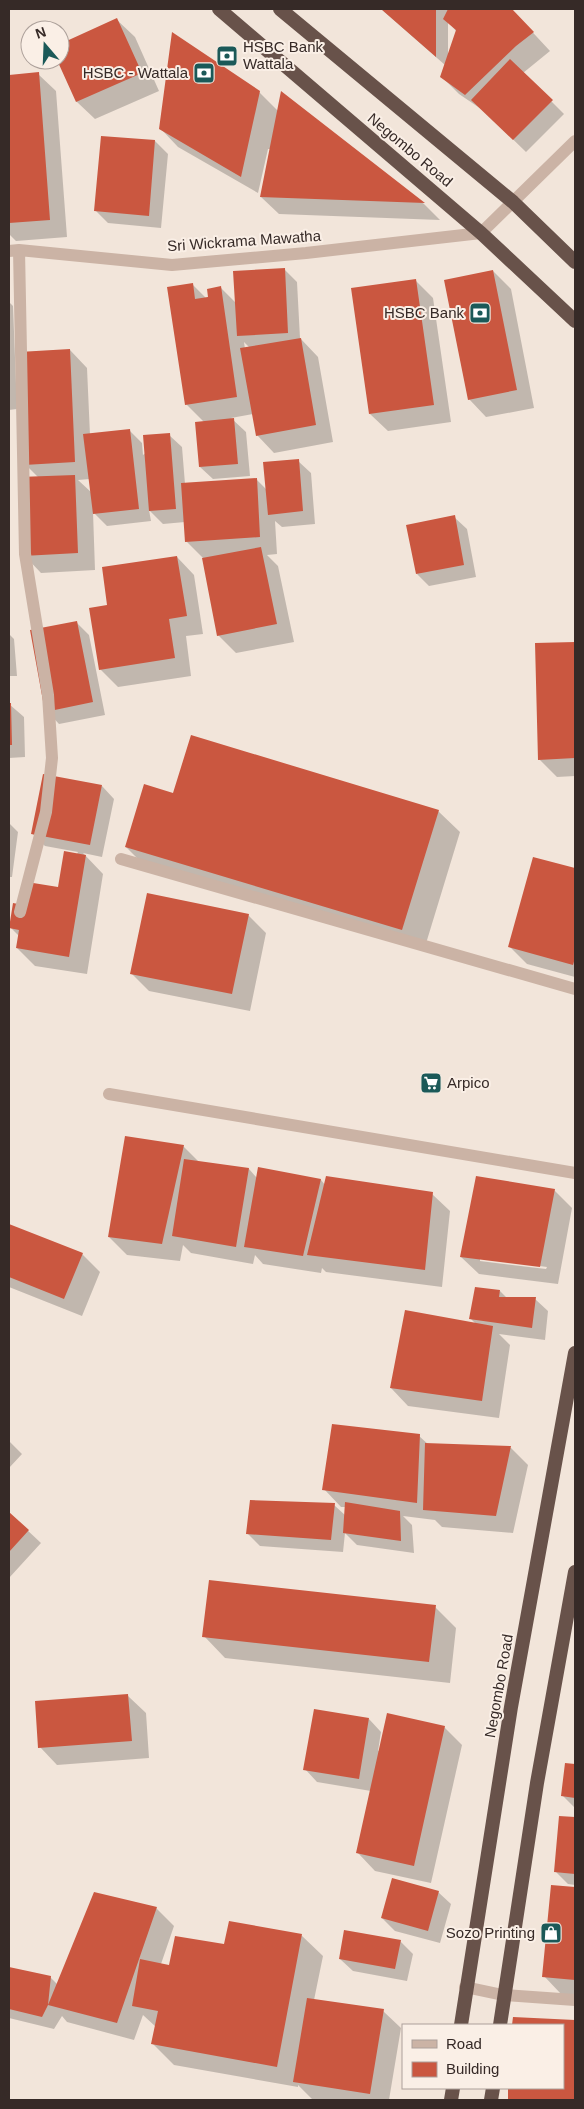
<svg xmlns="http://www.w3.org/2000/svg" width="584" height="2109" viewBox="0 0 584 2109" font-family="Helvetica,sans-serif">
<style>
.shadow{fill:#0003;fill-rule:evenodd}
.building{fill:#ca5740}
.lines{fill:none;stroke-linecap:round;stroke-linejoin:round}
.service{stroke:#cbb3a5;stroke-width:12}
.minor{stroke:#cbb3a5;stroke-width:12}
.tertiary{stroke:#cbb3a5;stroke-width:12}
.trunk{stroke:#68524a;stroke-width:14}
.labels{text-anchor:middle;stroke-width:4;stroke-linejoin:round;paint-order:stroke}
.poi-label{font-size:15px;fill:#362a27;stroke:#faefe6;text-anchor:end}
.street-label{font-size:15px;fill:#362a27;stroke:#faefe6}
</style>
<rect width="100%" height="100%" fill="#f2e5da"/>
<path class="shadow" d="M381,9H448V12L450,9H511L550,51L523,73L564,114L526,152L484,111L459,94L441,76L445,65ZM448,22L457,32L448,57Z
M117,20L135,37L159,91L95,119L77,102L58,60H60V45Z
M38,74L56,91L67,237L16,241L9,234V76Z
M259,92L278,111L282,93L424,204L440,220L279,214L261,197L271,149H268L258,193L178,147L161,129Z
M102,137L155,141L168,154L161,228L108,223L96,211Z
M284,269L297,282L300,338L318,357L333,442L274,453L257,435L253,414L231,418L246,432L250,476L213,479L200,467L204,422L186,404L192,284L206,298L221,288L236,303ZM244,342L250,348L245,349Z
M493,271L511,289L534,408L486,417L469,399Z
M415,280L433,298L451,422L388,431L370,414L352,289Z
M9,302L13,306L17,409L9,410Z
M70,350L87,368L90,435L129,430L142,443L143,455L169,435L182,447L185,484L256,479L267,490L298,461L311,473L315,524L282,527L275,521L277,554L267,555L278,566L294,642L236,653L218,635L204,559L186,541L185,522L163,524L149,510L151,521L107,526L93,512L95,570L41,573L24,555L38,477L25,464ZM90,479L92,493L78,480Z
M454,517L467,529L476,577L429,586L417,574Z
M177,557L194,575L203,634L186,636L191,676L118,687L100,669L109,606Z
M76,622L89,635L105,715L59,724L47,711Z
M9,634L14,639L17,676H9Z
M575,644V776L557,777L539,759L536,645Z
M9,704L24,717L25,757L9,758Z
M102,786L114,799L102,857L83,853L103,874L87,974L35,966L17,948L19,936L11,928L59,888L78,852L45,846L32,833Z
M174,794L438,811L460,832L424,950L147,868L126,847Z
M9,823L18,832L12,877H9Z
M534,859L575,870V977L527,964L510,947Z
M248,915L266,933L250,1011L149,991L131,973Z
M183,1146L199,1162L249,1169L257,1178L321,1180L325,1185L432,1194L450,1211L442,1287L326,1272L322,1268L321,1273L263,1264L255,1255L253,1264L191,1253L183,1245L180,1261L127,1255L109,1237Z
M554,1190L572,1208L558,1284L479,1274L461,1257ZM480,1258L547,1267L546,1269L480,1261Z
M9,1225L82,1254L100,1272L82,1316L9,1287Z
M500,1291L507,1298L535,1299L548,1311L545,1340L499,1334L510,1345L499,1418L408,1406L391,1388L476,1324L471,1319Z
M419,1436L429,1445L511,1448L528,1465L513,1533L442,1527L435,1520L403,1516L412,1525L414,1553L357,1545L345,1533L343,1552L260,1546L248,1534L334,1505L346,1516V1507H341L324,1489Z
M9,1441L22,1454L9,1468Z
M9,1513L41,1543L9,1578Z
M435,1607L456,1628L450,1683L225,1658L204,1636Z
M128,1696L146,1713L149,1758L57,1765L40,1747Z
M369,1719L381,1732L378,1751L444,1727L462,1745L431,1883L375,1871L358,1853L371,1791L317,1782L305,1769Z
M566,1765L575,1766V1808L563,1796Z
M560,1818L575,1819V1885L568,1884L556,1872Z
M552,1887L575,1889V1995L561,1994L544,1976Z
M438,1892L451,1904L440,1943L395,1931L382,1918Z
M156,1908L174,1926L161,1964L170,1966L225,1946L301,1935L323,1956L314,2000L383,2011L401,2028L389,2100L312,2099L298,2085V2087L174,2065L153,2044L156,2027L143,2015L134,2040L67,2022L62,2016L54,2029L9,2018V1968L50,1977L58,1985Z
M400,1941L413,1954L407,1981L353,1971L340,1959Z
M514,2018L575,2021V2100H509L510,2088H563V2025H513Z"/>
<path class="building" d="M381,9H436V57Z
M448,9H512L534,32L516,46L465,95L440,77L456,30L443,19Z
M117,18L142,73L76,102L57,60H60V44Z
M172,32L260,91L241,177L159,129Z
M510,59L553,100L513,140L471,100Z
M39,72L50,220L9,223V75Z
M281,91L425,203L260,197Z
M101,136L155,140L149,216L94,211Z
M285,268L288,333L237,336L233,271Z
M493,270L517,390L468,400L444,280Z
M416,279L434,405L369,414L351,288Z
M193,283L195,299L208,297L207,289L221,286L237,397L185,405L167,287Z
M301,338L316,425L256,436L240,348Z
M70,349L75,462L24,465L19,352Z
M234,418L238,464L199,467L195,422Z
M130,429L139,509L93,514L83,434Z
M170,433L176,509L149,511L143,435Z
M299,459L303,511L268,515L263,462Z
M75,475L78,553L23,556L19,477Z
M257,478L260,537L185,542L181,483Z
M455,515L464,565L416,574L406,525Z
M261,547L277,624L217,636L202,558Z
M177,556L187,616L169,619L175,658L99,670L89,608L107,605L102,567Z
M77,621L93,702L45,712L30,630Z
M575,642V758L538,760L535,643Z
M9,703H11L12,745H9Z
M191,735L439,810L402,930L125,847L144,784L173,793Z
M43,774L102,785L90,845L31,834Z
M64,851L86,855L69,957L16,948L19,930L9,928L13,903L23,905L27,882L58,887Z
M533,857L575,868V958L573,965L508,947Z
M147,893L249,914L232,994L130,974Z
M125,1136L184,1145L162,1244L108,1237Z
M184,1159L249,1168L236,1247L172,1236Z
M258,1167L321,1179L303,1256L244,1247Z
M326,1176L433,1192L425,1270L307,1255Z
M476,1176L555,1189L540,1267L460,1257Z
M9,1224L83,1253L64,1299L9,1277Z
M475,1287L500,1290L499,1297H536L532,1328L469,1319Z
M405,1310L493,1326L482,1401L390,1388Z
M332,1424L420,1434L417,1503L322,1490Z
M425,1443L511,1446L496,1516L423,1510Z
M250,1500L335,1503L331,1540L246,1534Z
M345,1502L400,1511L401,1541L343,1533Z
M9,1512L29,1530L9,1552Z
M209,1580L436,1605L429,1662L202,1637Z
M128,1694L132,1741L38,1748L35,1701Z
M314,1709L369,1718L359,1779L303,1770Z
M387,1713L445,1726L414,1866L356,1853Z
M565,1763L575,1764V1798L561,1796Z
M559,1816L575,1817V1874L554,1872Z
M392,1878L439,1891L428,1931L381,1918Z
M551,1885L575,1887V1980L542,1977Z
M94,1892L157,1907L117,2023L48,2005Z
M229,1921L302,1934L277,2067L151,2044L158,2011L132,2006L140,1959L169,1965L175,1936L224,1944Z
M344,1930L401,1940L395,1969L339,1959Z
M9,1967L51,1976L48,2005L42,2017L9,2009Z
M307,1998L384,2009L370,2094L293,2082Z
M513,2017L575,2020V2100H508V2088H563V2025H512Z"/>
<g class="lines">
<path class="service" d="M121,859L575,989
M109,1094L575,1173"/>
<path class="minor" d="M19,250L25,554L48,695L52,758L46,812L20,912
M9,251L19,250L172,265L306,253L481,233
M465,1987L503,1995L575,2000"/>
<path class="tertiary" d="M481,233L575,141"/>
<path class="trunk" d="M219,9L481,233L575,321
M280,9L513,202L575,262
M461,2025L511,1707L575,1353
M500,2025L537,1783L575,1572
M451,2100L453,2088
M491,2100L493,2088"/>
</g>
<defs>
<g id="bank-square" transform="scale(1.125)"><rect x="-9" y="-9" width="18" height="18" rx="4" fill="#1b5958" stroke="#faefe6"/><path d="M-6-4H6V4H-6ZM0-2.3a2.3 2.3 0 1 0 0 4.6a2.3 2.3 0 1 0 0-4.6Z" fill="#fff"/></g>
<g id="supermarket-square" transform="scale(1.125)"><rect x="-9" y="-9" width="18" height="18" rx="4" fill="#1b5958" stroke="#faefe6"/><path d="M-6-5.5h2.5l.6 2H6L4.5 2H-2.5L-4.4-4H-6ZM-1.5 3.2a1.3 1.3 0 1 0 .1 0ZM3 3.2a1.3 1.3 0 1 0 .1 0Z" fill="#fff"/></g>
<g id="shop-square" transform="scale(1.125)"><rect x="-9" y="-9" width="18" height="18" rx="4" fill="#1b5958" stroke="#faefe6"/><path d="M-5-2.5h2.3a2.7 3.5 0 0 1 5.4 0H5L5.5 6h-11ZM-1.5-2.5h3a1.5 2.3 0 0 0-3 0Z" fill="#fff"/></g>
</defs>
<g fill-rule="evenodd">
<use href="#bank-square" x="227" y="56"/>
<use href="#bank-square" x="204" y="73"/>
<use href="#bank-square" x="480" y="313"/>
<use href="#supermarket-square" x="431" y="1083"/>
<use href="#shop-square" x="551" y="1933"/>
</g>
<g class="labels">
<g class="poi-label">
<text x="243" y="52" text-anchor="start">HSBC Bank<tspan x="243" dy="17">Wattala</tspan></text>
<text x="188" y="78">HSBC - Wattala</text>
<text x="464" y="318">HSBC Bank</text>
<text x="447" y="1088" text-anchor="start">Arpico</text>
<text x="535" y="1938">Sozo Printing</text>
</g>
<g class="street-label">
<text transform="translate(410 150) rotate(40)" y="5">Negombo Road</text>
<text transform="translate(244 241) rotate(-4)" y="5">Sri Wickrama Mawatha</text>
<text transform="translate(499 1686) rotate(-80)" y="5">Negombo Road</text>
</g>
</g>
<rect width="584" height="2109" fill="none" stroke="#362a27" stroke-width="20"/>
<rect x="402" y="2024" width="162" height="65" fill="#faefe6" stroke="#aca09a"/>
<rect x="412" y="2040" width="25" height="8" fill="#cbb3a5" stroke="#aca09a"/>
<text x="446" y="2049" font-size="15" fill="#362a27">Road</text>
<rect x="412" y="2062" width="25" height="15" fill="#ca5740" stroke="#aca09a"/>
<text x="446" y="2074" font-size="15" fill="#362a27">Building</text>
<g transform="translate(45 45) rotate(341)"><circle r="24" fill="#faefe6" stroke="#aca09a"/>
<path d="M0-4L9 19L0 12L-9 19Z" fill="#1b5958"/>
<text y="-8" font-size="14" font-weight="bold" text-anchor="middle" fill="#362a27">N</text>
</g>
</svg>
